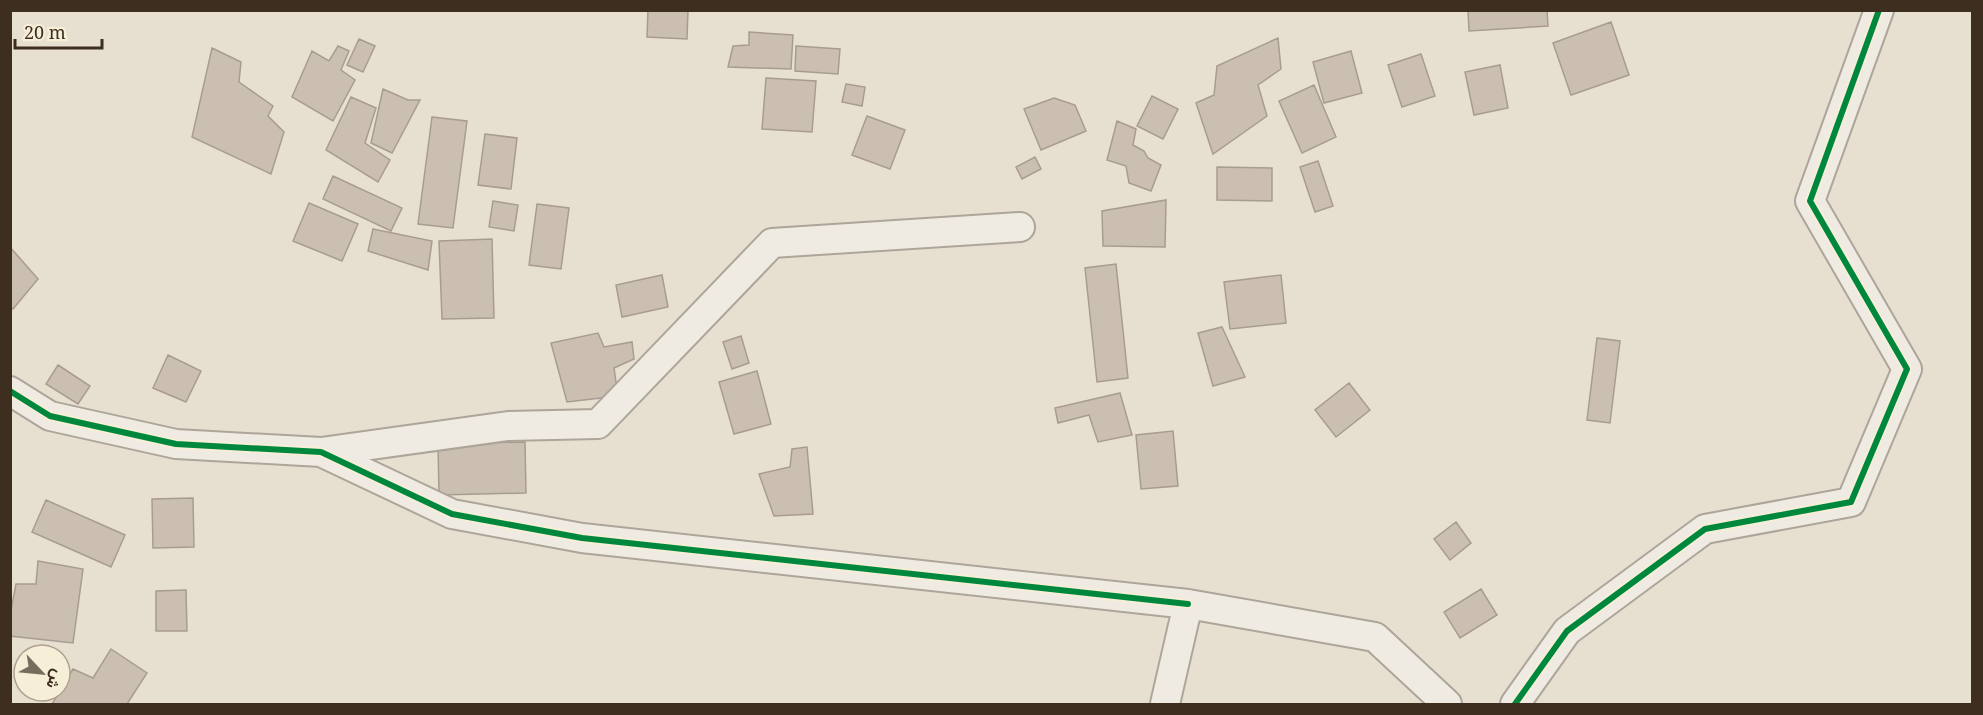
<svg xmlns="http://www.w3.org/2000/svg" width="1983" height="715" viewBox="0 0 1983 715" font-family="'Noto Serif',Vazirmatn,serif">
<style>
.building{fill:#cbbfb2;stroke:#a89c90;stroke-width:1.5}
.lines{fill:none;stroke-linecap:round;stroke-linejoin:round}
.minor-casing{stroke:#ada599;stroke-width:32}
.minor{stroke:#efebe3;stroke-width:28}
.cycleway-casing{stroke:#f7eed8;stroke-width:10}
.cycleway{stroke:#00873e;stroke-width:6}
</style>
<rect width="100%" height="100%" fill="#e7e0d1"/>
<path class="building" d="M648,10H688L687,39L647,37Z
M1468,10H1547L1548,26L1469,31Z
M1611,22L1629,75L1571,95L1553,43Z
M749,32L793,35L791,69L728,67L733,46L749,45Z
M1278,38L1281,69L1258,85L1267,116L1213,154L1196,103L1214,95L1217,66Z
M359,39L375,46L363,72L347,65Z
M338,46L349,51L341,70L355,80L333,121L292,97L312,51L329,61Z
M796,46L840,49L838,74L795,71Z
M212,48L241,62L239,82L273,106L268,116L284,132L271,174L192,137Z
M1351,51L1362,93L1324,103L1313,62Z
M1421,54L1435,96L1402,107L1388,65Z
M1500,65L1508,108L1474,115L1465,72Z
M766,78L816,81L812,132L762,129Z
M846,84L865,87L862,106L842,102Z
M1314,85L1336,137L1302,153L1279,101Z
M383,89L408,100H420L392,153L371,143Z
M1152,96L1178,109L1163,139L1137,126Z
M351,97L376,108L365,143L390,160L378,182L326,150Z
M1054,98L1075,105L1086,131L1041,150L1024,109Z
M867,116L905,130L890,169L852,155Z
M432,117L467,121L453,228L418,224Z
M1117,121L1136,129L1133,145L1144,151L1148,158L1161,165L1151,191L1129,183L1126,166L1107,160Z
M485,134L517,138L511,189L478,185Z
M1035,157L1041,169L1022,179L1016,167Z
M1318,161L1333,206L1315,212L1300,167Z
M1217,167L1272,168V201L1217,200Z
M333,176L402,208L391,231L323,199Z
M1166,200L1165,247L1103,246L1102,211Z
M493,201L518,205L514,231L489,227Z
M309,203L358,224L342,261L293,241Z
M537,204L569,208L561,269L529,265Z
M373,229L432,241L428,270L368,251Z
M492,239L494,318L442,319L439,241Z
M10,247L38,279L13,309L10,307Z
M1116,264L1128,378L1097,382L1085,268Z
M662,275L668,307L622,317L616,285Z
M1281,275L1286,323L1230,329L1224,282Z
M1222,327L1245,377L1213,386L1198,333Z
M598,333L604,347L632,342L634,359L614,368L618,396L567,402L551,343Z
M741,336L749,363L732,369L723,342Z
M1597,338L1620,341L1610,423L1587,420Z
M168,355L201,371L186,402L153,388Z
M58,365L90,386L78,404L46,384Z
M757,371L771,424L734,434L719,382Z
M1349,383L1370,410L1336,437L1315,410Z
M1120,393L1132,435L1098,442L1089,415L1058,423L1055,408Z
M1173,431L1178,486L1141,489L1136,435Z
M525,442L526,493L439,495L438,444Z
M807,447L813,514L774,516L759,474L790,467L792,449Z
M193,498L194,547L153,548L152,499Z
M46,500L125,535L111,567L32,532Z
M1456,522L1471,543L1450,560L1434,539Z
M38,561L83,569L73,643L10,636V615L16,584H36Z
M1481,589L1497,615L1460,638L1444,612Z
M186,590L187,631H156V591Z
M111,649L147,673L127,704H52L73,669L93,678Z"/>
<g class="lines">
<g class="minor-casing">
<path id="minor" d="M10,391L50,416L176,444L321,452L452,514L582,538L1188,604
M321,452L508,426L598,424L772,243L1020,227
M1165,704L1188,604L1375,637L1447,704
M1515,704L1567,631L1705,529L1851,502L1907,369L1810,201L1879,10"/>
</g>
<use href="#minor" class="minor"/>
<g class="cycleway-casing">
<path id="cycleway" d="M10,391L50,416L176,444L321,452L452,514L582,538L1188,604
M1515,704L1567,631L1705,529L1851,502L1907,369L1810,201L1879,10"/>
</g>
<use href="#cycleway" class="cycleway"/>
</g>
<rect width="1983" height="715" fill="none" stroke="#3d2e20" stroke-width="24"/>
<g transform="translate(42 673) rotate(116)"><circle r="28" fill="#f7eed8" stroke="#ada18e" stroke-width="1.5"/>
<path d="M0-4.5L10 22L0 15L-10 22Z" fill="#786c5e"/>
<text y="-9" font-size="16" font-weight="bold" text-anchor="middle" fill="#3d2e20">ش</text>
</g>
<path d="M15 39v9h87v-9" fill="none" stroke="#3d2e20" stroke-width="3"/>
<text x="24" y="39" font-size="18" fill="#3d2e20" stroke="#f7eed8" stroke-width="4.5" paint-order="stroke">20 m</text>
</svg>
